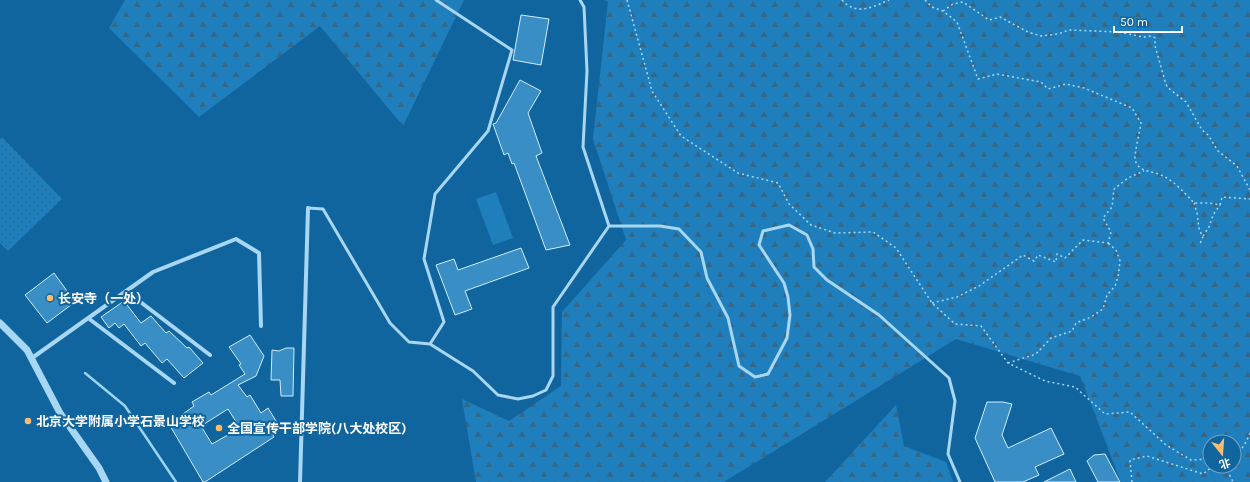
<svg xmlns="http://www.w3.org/2000/svg" width="1250" height="482" viewBox="0 0 1250 482" font-family="Karla,'Noto Sans SC',sans-serif">
<style>
.grass{fill:url(#grass-dots)}
.forest{fill:url(#forest-firs);fill-rule:evenodd}
.pitch{fill:#1f7fbd}
.lines{fill:none;stroke-linecap:round;stroke-linejoin:round}
.stream{stroke:#99d4f8;stroke-width:2.5}
.building{fill:#398ec6;stroke:#d0ecfe;fill-rule:evenodd}
.path{stroke:#a7d7f5;stroke-width:1.5;stroke-dasharray:2 3;stroke-linecap:butt}
.service{stroke:#a7d7f5;stroke-width:3}
.minor{stroke:#a7d7f5;stroke-width:4}
.tertiary{stroke:#a7d7f5;stroke-width:7}
.poi-dot{fill:#ffbd6b;stroke:#10659f;stroke-width:1.5}
.labels{text-anchor:middle;stroke-width:4;stroke-linejoin:round;paint-order:stroke}
.poi-label{font-size:13px;font-weight:bold;fill:#fff;stroke:#10659f;text-anchor:start}
</style>
<defs>
<pattern id="grass-dots" width="8" height="8" patternUnits="userSpaceOnUse"><rect width="8" height="8" fill="#1f7fbd"/><path d="M2 2h.1M6 6h.1" fill="none" stroke="#33688a" stroke-width="1.8" stroke-linecap="round"/></pattern>
<pattern id="forest-firs" width="22" height="20" patternUnits="userSpaceOnUse"><rect width="22" height="20" fill="#1f7fbd"/><path d="M5 1l3.5 6h-7zM16 11l3.5 6h-7z" fill="#33688a"/></pattern>
</defs>
<rect width="100%" height="100%" fill="#10659f"/>
<path class="grass" d="M2,137L62,199L8,251L0,243V139Z"/>
<path class="forest" d="M125,0H464L403,126L320,26L199,117L109,28Z
M604,0H1250V482H1121L1080,376L956,339L724,482H476L462,399L509,421L561,386L562,312L626,240L593,139L608,2ZM1210,442H1234V466H1210Z
M896,405L904,446L946,462L953,482H825Z"/>
<path class="pitch" d="M496,192L513,238L493,245L476,199Z"/>
<g class="lines">
<path class="stream" d="M85,373L125,406L176,482"/>
</g>
<path class="building" d="M521,15L549,19L541,65L513,60Z
M520,80L541,91L528,113L542,153L536,156L570,245L546,250L514,163L512,164L508,153L504,155L493,124L496,123Z
M521,248L529,268L465,291L472,309L455,315L436,265L454,259L458,270Z
M54,273L75,302L47,323L25,295Z
M124,301L141,323L151,316L166,333L169,331L187,348L189,347L203,363L184,378L167,359L162,363L145,343L141,346L124,324L119,328L115,323L109,328L101,317Z
M250,335L264,356L256,376L238,385L247,397L250,395L261,413L268,408L281,429L273,435L274,437L205,482H203L169,424L194,406L192,402L209,392L211,395L245,374L239,365L241,364L229,347ZM228,409L240,428L212,444L201,426Z
M286,348H294L293,396H281L280,380H271L272,350L279,351Z
M987,402H1003L1012,404L1002,435L1008,448L1051,428L1064,454L1035,467L1039,475L1023,482H995L975,438Z
M1105,454L1120,482H1098L1087,461L1094,455Z
M1070,469L1076,482H1044Z"/>
<g class="lines">
<path class="path" d="M627,0L652,91L681,136L738,173L778,183L789,204L811,225L835,233L873,232L896,248L932,303L955,324L981,326L1008,363L1045,381L1075,387L1105,414L1130,412L1166,445L1191,460L1210,459
M842,0C856,16 873,7 889,0
M925,0L932,7L943,11L957,22L978,79L997,74L1041,82L1048,89L1066,84L1084,88L1132,108L1141,123C1140,130 1134,155 1135,160C1139,171 1146,170 1155,173C1171,177 1183,191 1194,203H1209L1220,205L1222,197L1250,199
M943,11L953,4L963,2L989,20L1000,17L1028,32L1041,36L1058,34L1069,30L1119,32L1143,37L1152,36L1155,38V46L1165,81L1167,87L1186,102L1202,130L1208,135L1218,151L1237,166L1250,190
M1194,203C1195,206 1196,210 1197,213C1199,222 1197,229 1203,236L1200,244
M1203,236L1209,227L1213,215L1220,205
M932,303L957,297L979,286L1023,255L1034,261L1038,255L1056,262L1057,254L1065,258L1083,240L1108,243L1111,232L1103,218L1112,207L1114,189L1128,178L1144,171
M1008,363L1036,354L1051,338L1072,331L1076,323L1091,317L1103,309L1107,295L1115,286L1118,277L1120,261L1116,250L1108,243
M1234,454C1242,451 1247,441 1250,433
M1225,466L1233,482
M1132,482L1130,460L1147,456L1203,474L1213,466"/>
<path class="service" d="M308,208L323,209L390,323L409,342L430,344L444,322L424,259L435,194L488,131L512,50L436,0
M609,226H660L679,229L701,252L707,278L728,318L739,366L755,377L768,374L787,338L790,315L788,297L784,283L759,245L763,231L789,225L807,235L813,249L814,267L827,280L879,315L949,378L955,401L948,454L960,482
M430,344L473,371L498,395L518,399L533,396L546,390L553,376V307L609,226L583,147L587,71L584,7L580,0"/>
<path class="minor" d="M126,291L210,355
M88,318L174,383
M32,358L153,272L236,239L259,253L261,326
M300,482L308,208"/>
<path class="tertiary" d="M0,323L27,350L60,413L99,468L106,482"/>
</g>
<g class="poi-dot">
<circle cx="50" cy="298" r="4"/>
<circle cx="28" cy="421" r="4"/>
<circle cx="219" cy="428" r="4"/>
</g>
<g class="labels">
<g class="poi-label">
<text x="58" y="303">长安寺（一处）</text>
<text x="36" y="426">北京大学附属小学石景山学校</text>
<text x="227" y="433">全国宣传干部学院(八大处校区)</text>
</g>
</g>
<g transform="translate(1222 454) rotate(163)"><circle r="19" fill="#10659f" stroke="#70a3c5"/>
<path d="M0-3L7 15L0 10L-7 15Z" fill="#ffbd6b"/>
<text y="-6" font-size="11" font-weight="bold" text-anchor="middle" fill="#ffffff">北</text>
</g>
<path d="M1114 26v6h68v-6" fill="none" stroke="#ffffff" stroke-width="2"/>
<text x="1120" y="26" font-size="12" fill="#ffffff" stroke="#10659f" stroke-width="3" paint-order="stroke">50 m</text>
</svg>
